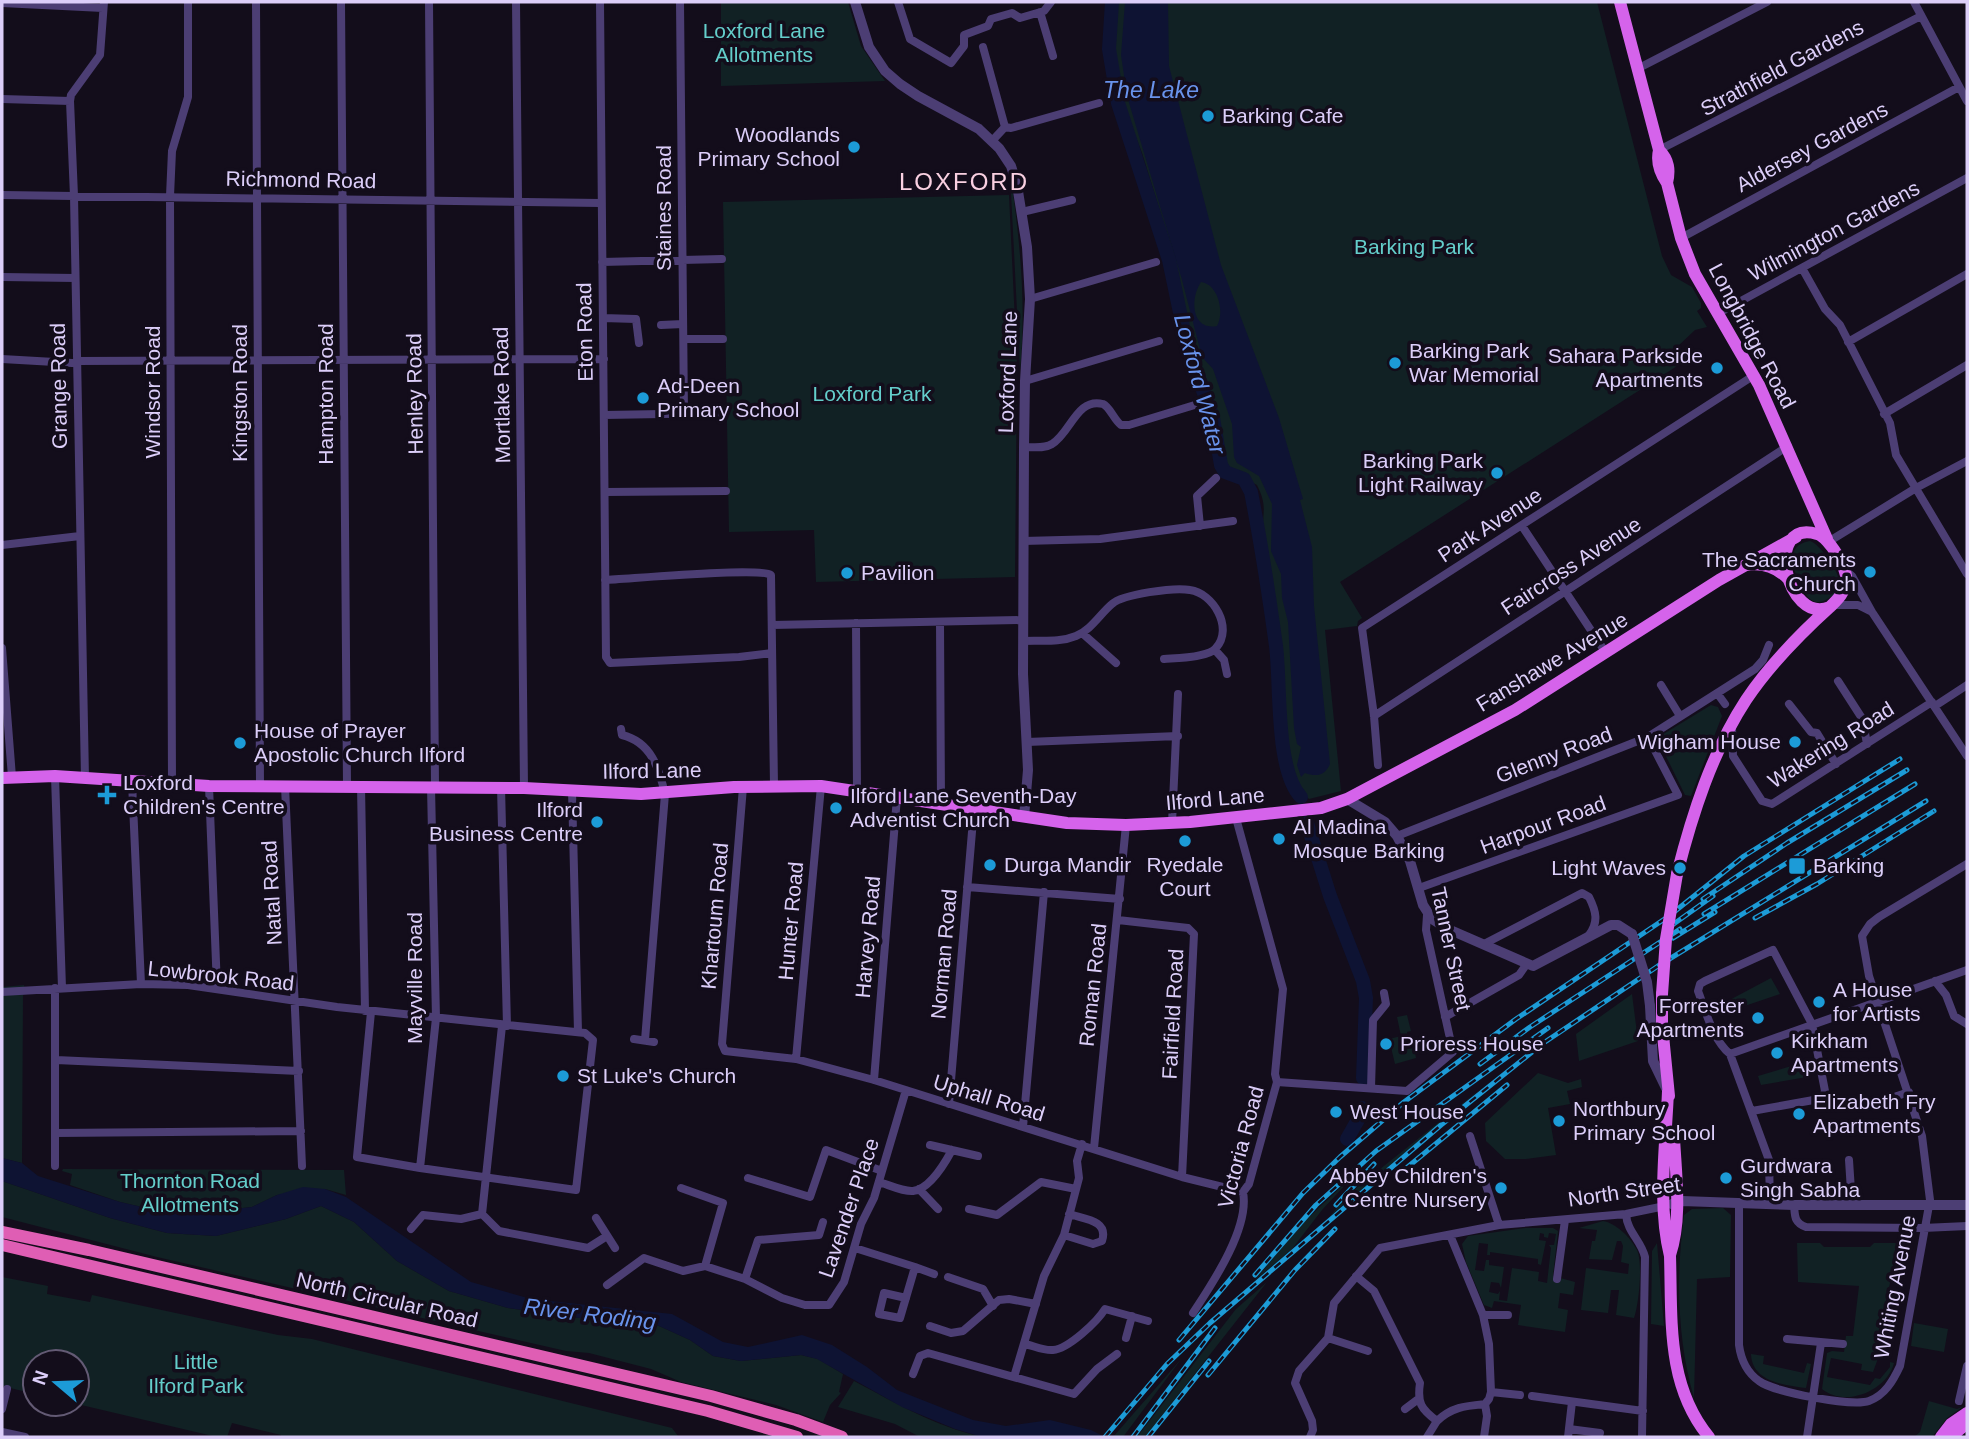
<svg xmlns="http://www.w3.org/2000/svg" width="1969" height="1439" viewBox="0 0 1969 1439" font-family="Helvetica,sans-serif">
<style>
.green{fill:#112124;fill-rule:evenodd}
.water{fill:#0e1333;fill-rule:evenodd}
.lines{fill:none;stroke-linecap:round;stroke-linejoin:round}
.river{stroke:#0e1333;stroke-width:14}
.minor{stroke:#4c3e74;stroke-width:8}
.tertiary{stroke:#4c3e74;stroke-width:10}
.primary{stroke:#d563eb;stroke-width:12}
.trunk{stroke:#df5eb4;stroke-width:12}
.rail-casing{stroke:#1c9bd7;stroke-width:5}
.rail{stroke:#130d1b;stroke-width:2.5;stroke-dasharray:8;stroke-linecap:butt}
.tertiary-bridge{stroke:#4c3e74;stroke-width:10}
.primary-bridge{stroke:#d563eb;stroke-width:12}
.poi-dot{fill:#1c9bd7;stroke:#130d1b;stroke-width:2.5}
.labels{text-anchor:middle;stroke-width:7;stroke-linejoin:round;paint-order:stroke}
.park-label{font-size:21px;fill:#64cecb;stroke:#130d1b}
.street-label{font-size:21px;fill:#dccef9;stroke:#130d1b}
.poi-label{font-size:21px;fill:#dccef9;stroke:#130d1b;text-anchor:start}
.water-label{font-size:23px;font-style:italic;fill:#6993ec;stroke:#130d1b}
.quarter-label{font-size:24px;letter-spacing:2px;fill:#f9d0e1;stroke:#130d1b}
</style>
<rect width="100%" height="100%" fill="#130d1b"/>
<path class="green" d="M721,2H848L861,46L885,81L721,86Z
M1116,2H1597L1662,256L1671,275L1692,287L1701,303V308L1697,311L1707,327L1695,330L1677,347L1685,361L1340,582L1362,618L1358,621L1357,626L1325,630L1341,791L1309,799C1276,767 1285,689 1280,644C1276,608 1266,573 1263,537C1261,514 1269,509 1257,485L1225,468L1221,442L1222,433L1211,395L1194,357L1167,234L1142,153L1115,83L1111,51Z
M1011,193H1013C1021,252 1026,310 1020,370Z
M1009,195L1017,365L1015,577L816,582L814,530L729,532L723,202Z
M1810,541C1820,544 1842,574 1839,585C1838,590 1834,595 1829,598C1812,610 1804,593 1798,580C1791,563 1787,545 1810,541Z
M1711,705L1718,707L1722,716L1691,796L1685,795L1657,738Z
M1771,978L1780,994L1724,1013L1722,1004Z
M24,985L26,994L23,995L22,1163L2,1158V987Z
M1632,994L1638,1041L1579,1061L1576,1034Z
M1407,1015L1411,1031L1407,1032L1409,1043L1413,1042L1416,1058L1395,1064L1389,1039L1401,1036L1397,1017Z
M1805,1062L1807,1077L1761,1085L1758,1076Z
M1538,1073L1568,1083L1581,1079L1582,1087L1567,1091L1570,1104L1548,1108L1556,1155L1526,1159H1505L1486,1141L1485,1123Z
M1483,1087L1330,1216L1350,1193Z
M1362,1167L1322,1210L1292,1249L1254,1281L1304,1222Z
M63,1169L344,1170L346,1195L325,1189L277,1195L252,1207L190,1214L159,1211L120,1202L70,1185L72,1174L62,1171Z
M2,1181L110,1218L167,1233L216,1236L286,1219L321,1206L354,1222L397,1261L449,1291L508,1308L630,1325H657L690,1340L713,1356L741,1361L801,1355L818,1359L843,1374L839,1392L841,1393L830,1405L823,1422L776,1405L681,1382L651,1369L589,1353L566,1351L157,1257L2,1217Z
M1723,1208L1731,1215L1730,1277L1697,1279L1694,1398C1677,1339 1676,1276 1684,1215L1692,1209Z
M1603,1221C1616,1223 1631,1238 1637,1250C1643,1263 1639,1304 1634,1318L1616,1315L1619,1290H1611L1608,1313L1581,1310L1586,1268L1628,1274L1629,1264L1621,1262L1623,1246L1621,1241H1617L1612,1260L1589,1259L1592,1241H1595L1597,1230L1579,1228Z
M1525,1228H1553L1558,1231L1553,1276L1575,1282L1573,1295L1560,1293L1558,1308L1568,1310L1565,1332L1518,1325L1521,1305L1494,1301L1492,1308L1484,1305L1466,1262L1462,1244L1468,1236ZM1540,1233L1544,1234V1237L1548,1238L1549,1233L1556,1234L1554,1245H1549L1551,1248L1547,1283L1538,1281L1539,1272L1512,1268L1507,1301L1499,1300L1500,1291L1498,1294L1489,1292L1491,1282L1499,1283L1501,1288L1504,1267L1489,1265V1260H1486L1484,1271L1475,1270L1479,1243L1488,1244L1487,1255H1490V1252L1538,1259V1264L1541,1265L1546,1241L1539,1240Z
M1657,1243L1664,1326L1651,1324L1652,1251Z
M1797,1243H1820L1824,1247H1870L1874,1243H1898L1885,1308L1880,1353L1873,1372L1861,1370L1862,1364L1831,1358L1827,1377L1870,1385L1875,1378L1880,1379L1890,1367V1362L1894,1363C1887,1391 1845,1408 1822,1389L1827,1353L1832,1351L1844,1352L1846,1336H1853L1859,1286L1798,1282Z
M2,1277L48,1286L47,1294L90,1302L92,1295L278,1335L312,1339L672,1428L678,1436L682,1437H281V1435L232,1423L227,1437H217L77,1404V1362H35V1394L2,1386Z
M1267,1282L1145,1437H1137L1236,1309Z
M1914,1323L1948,1329L1944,1352L1911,1346Z
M1751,1354L1764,1356L1763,1364L1804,1373L1807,1363L1811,1364L1806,1388C1784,1385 1752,1382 1751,1354Z
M1182,1358L1123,1437H1113Z
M854,1381C894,1402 936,1427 980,1436C1000,1439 1025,1437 1046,1437H920L895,1424L838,1407Z
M1929,1401L1957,1409L1964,1406L1947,1418L1932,1437H1914L1920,1432Z"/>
<path class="water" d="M1125,2H1168L1169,66L1221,265L1279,418L1303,499L1300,500L1312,547L1314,606L1330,764C1325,776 1316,777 1305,773L1301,777L1297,765L1301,747L1297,744L1294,728L1288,622L1282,598L1281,574L1271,551L1272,504L1259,476L1237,463L1234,457L1232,424L1213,369L1202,357L1182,280L1127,96L1121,55ZM1201,282C1218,284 1225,312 1217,326C1191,331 1190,298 1201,282Z
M2,1158L22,1163L38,1176L120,1202L159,1211L190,1214L252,1207L277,1195L303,1187L325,1189L346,1197L471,1282L531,1299L672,1314L723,1342L748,1347L802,1335L832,1345L867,1367L897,1390L973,1420L1006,1426L1050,1420L1091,1430L1105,1437H982L955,1429L902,1407L817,1359L801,1355L741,1361L713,1356L690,1340L657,1325H630L508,1308L449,1291L397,1261L354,1222L321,1206L286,1219L216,1236L167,1233L110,1218L2,1181Z"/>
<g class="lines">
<path class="river" d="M1112,2L1109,49L1118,103L1169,260L1187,346L1213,418L1221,465L1225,472L1244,479L1251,492C1261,543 1269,595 1276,646C1281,684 1275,770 1301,797
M1307,823L1330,896L1363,981L1366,998L1363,1078
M1347,1139L1359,1118L1362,1108"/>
<path class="minor" d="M256,2L260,785
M341,2L347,786
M429,2L435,787
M516,2L524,788
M600,2L606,657L610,663L739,657L772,653
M680,2L684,414
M898,2L910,39L951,63L964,46V35L988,26L991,19L1012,13L1020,18L1044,11L1051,2
M1914,2L1967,101
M2,3L103,8
M1040,12L1053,56
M983,47L1005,127
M1637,69L1767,2
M2,99L70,101
M992,141L1005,127L1011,128L1099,103
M1659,150L1921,16
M2,195L600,203
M1022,212L1072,200
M1681,238L1959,87
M602,262L722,259
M1802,268L1825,309L1840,325L1890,423L1896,455L1967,574
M2,277L75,278
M1030,299L1156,262
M1717,314L1967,178
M603,318L636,319L639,343
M661,325L683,324
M684,339H723
M1848,342L1967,274
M2,359L72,363L77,361L604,359
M1025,381L1159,341
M1884,414L1967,365
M604,415L722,413
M1024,447C1033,447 1044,449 1052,444C1070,434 1077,397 1103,404C1110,407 1114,420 1121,425H1129L1198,404
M605,492L726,491
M1200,526L1197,496L1216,478
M1522,526L1606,653
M1023,541L1100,539L1233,521
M1828,542L1916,488L1967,461
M2,545L80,536
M1845,570L1852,576L1872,612L1967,756
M605,580C629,579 759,567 771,575L774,786
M1832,605H1858L1872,612
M940,622L941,803
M856,623L857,791
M772,625L1024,620
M1082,633L1116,663
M1023,641C1041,640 1059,643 1076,636C1091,630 1100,614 1112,604C1123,594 1175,587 1190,590C1213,593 1234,628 1216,648C1208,658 1177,658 1164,659
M2,648L12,777
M1215,650L1224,660L1227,674
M1838,681L1867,726L1865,733L1867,744
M1661,685L1680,716
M1717,693L1725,704
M1789,704L1811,732L1817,733L1836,764
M1935,706L1967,685
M1374,716L1788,446
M1732,728L1733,756L1762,801L1772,804L1932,702
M621,729L622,735C651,742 659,768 665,794L645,1040
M1027,742L1178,736
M1378,765L1374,716L1362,628L1753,376
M55,776L62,988
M85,779L74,196L70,101L71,95L100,55L104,2
M132,782L141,984
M172,784L170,196L172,151L188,97V2
M209,786L217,988
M285,786L302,1166
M361,786L365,1011
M501,787L507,1026
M743,787L722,1044L725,1051L796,1059L874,1080L1182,1177L1243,1192
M572,790L578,1032
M1172,823L1178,694
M1397,836L1648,737L1755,669L1763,660L1769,645
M967,887L1120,899
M1419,888L1678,795L1648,737
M1118,920L1188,928L1194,934L1182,1177
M1484,944L1582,893L1589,897C1596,911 1599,922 1589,935
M1935,981L1946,995L1954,1016L1967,1024
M55,988V1166
M2,992L141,984L188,985L337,1007L585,1033L593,1040L576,1190L420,1168L357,1157L371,1012
M1445,1017L1519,975L1526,965
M502,1026L482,1214L499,1231L588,1248L607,1236
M634,1039L654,1042
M1730,1054L1967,970
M796,1059L821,786
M56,1060L299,1071
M874,1080L897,797
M1277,1082L1407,1091L1453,1052L1426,930L1427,915
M1371,1088L1373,1020L1386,1004L1384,993
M1876,1103L1909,1092
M949,1104L974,808
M1752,1111L1819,1099L1823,1097L1825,1091L1812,1024L1773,950L1705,981L1700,984L1698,991C1706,1012 1713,1040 1730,1054L1769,1160L1770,1204
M1023,1127L1044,892
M55,1133L301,1131
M1470,1136L1499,1225
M930,1145L978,1156
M1094,1148L1126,825
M1849,1160L1852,1206
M420,1168L436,1018L431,787
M748,1178L810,1197L826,1150L882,1171
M879,1182C889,1185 904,1192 913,1191C930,1189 945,1163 952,1150
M681,1188L723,1203L705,1266
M919,1189L938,1209
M1739,1203V1345C1741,1360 1746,1372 1759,1381C1773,1392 1852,1407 1869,1401C1885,1395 1893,1381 1900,1366L1930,1200L1922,1136L1869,976L1862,936L1870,924L1879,917L1967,864
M1794,1205C1795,1216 1794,1223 1806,1227L1923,1228L1967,1226
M969,1209L997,1215L1041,1182L1076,1189
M1626,1214C1627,1232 1641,1240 1645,1257L1642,1437
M596,1218L615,1248
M411,1229L423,1215L461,1219L482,1214
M1064,1235L1093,1244L1102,1241C1109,1220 1084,1219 1069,1214
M1450,1235L1483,1315L1489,1344L1491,1392L1489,1399L1485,1404L1487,1416L1484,1437
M855,1248L915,1267L900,1318L879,1314L884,1293L906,1298
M915,1267L934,1274
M1356,1276L1374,1291L1420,1383C1417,1403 1421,1409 1437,1421C1452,1407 1465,1406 1485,1404
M948,1277L983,1289L993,1306
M745,1279L758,1240L819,1235L823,1222
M1557,1279L1565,1220
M607,1285L644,1258L683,1271L705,1266L745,1279L782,1298L805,1305H829L844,1282L861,1224L874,1198L906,1090
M1193,1313C1212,1284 1250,1228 1243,1192L1249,1184L1277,1082L1275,1074L1283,989L1236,818
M1483,1315H1508
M930,1326L951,1333L963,1331L999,1300L1009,1299L1036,1304
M1126,1338L1132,1316
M1328,1338L1368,1351
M1787,1339L1843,1344
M1025,1344C1034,1346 1044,1351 1053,1350C1068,1349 1097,1322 1105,1309L1148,1321
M913,1374L920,1356L928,1353L1074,1394L1097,1369L1117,1354
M1014,1377L1044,1276L1064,1235L1079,1178L1077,1161L1082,1144
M1491,1392L1520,1395
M1532,1396L1643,1411
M1959,1401L1967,1366
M2,1409L7,1389
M1405,1409L1417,1400
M1569,1429L1600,1433
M2,1432L25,1437
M1310,1437L1313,1430L1312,1421L1295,1383L1299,1371L1328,1338L1334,1303L1380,1248L1499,1225L1626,1214L1665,1206
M1427,1437L1437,1421
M1568,1437L1572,1402
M1807,1437L1821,1343"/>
<path class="tertiary" d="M855,2L869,47L885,71L900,84L918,96L979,129L999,148L1011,166L1017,185L1027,247L1030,299L1025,381L1024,447L1023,674L1028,770L1024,817
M1347,799L1385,822L1397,836L1410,861L1423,905L1432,919L1448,929L1533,966L1611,925H1618L1632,934
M1650,1006L1653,1061L1667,1090
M1672,1204L1682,1201L1794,1205H1967"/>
<path class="primary" d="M1620,2L1659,150C1669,160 1670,170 1667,183
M1659,150C1656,163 1660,173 1667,183L1681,238L1695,274L1759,385L1827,539
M1746,565C1762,562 1779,568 1789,580
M2,778L55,776L209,786L524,788L641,794L734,787L821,786L1067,823L1126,825L1190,822L1321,808L1347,799L1515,710L1719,580L1796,537
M1677,874C1692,815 1712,752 1746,700C1768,667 1802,632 1832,605C1838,599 1845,592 1846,582C1849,570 1829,537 1817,534C1763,518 1786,626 1830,607
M1662,994V1025L1669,1096
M1668,1091C1666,1144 1657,1203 1670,1256C1672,1319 1666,1385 1709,1437
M1670,1255C1682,1219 1676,1176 1674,1138
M1941,1437L1951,1424L1967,1413
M1951,1437L1967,1423"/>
<path class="trunk" d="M2,1232L89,1250L711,1396L796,1420L842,1437
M2,1245L708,1411L797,1437"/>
<g class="rail-casing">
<path id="rail" d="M1703,899L1787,843L1907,770
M1704,914L1915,784
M1755,918L1817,884L1934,811
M1668,928L1713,896
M1673,938L1715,912
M1480,1064L1530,1027L1680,929
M1404,1170L1507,1085
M1336,1205L1374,1164
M1255,1275L1316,1205L1376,1151L1548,1028
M1179,1340L1303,1193L1340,1157L1404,1102L1516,1019L1669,916L1744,856L1900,759
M1208,1375L1295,1270L1335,1229
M1105,1437L1167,1364L1210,1323L1441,1125L1542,1044L1658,966L1926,801
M1133,1437L1215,1328
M1148,1437L1209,1361"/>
</g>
<use href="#rail" class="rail"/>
<path class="tertiary-bridge" d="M1632,934L1647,982L1650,1006"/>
<path class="primary-bridge" d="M1662,994L1666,939L1677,874"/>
</g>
<g class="poi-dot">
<circle cx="1208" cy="116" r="7"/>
<circle cx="854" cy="147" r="7"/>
<circle cx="1395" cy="363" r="7"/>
<circle cx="1717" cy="368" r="7"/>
<circle cx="643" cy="398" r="7"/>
<circle cx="1497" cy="473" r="7"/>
<circle cx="1870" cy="572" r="7"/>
<circle cx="847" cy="573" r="7"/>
<circle cx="1795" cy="742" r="7"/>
<circle cx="240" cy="743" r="7"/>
<path d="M103.5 784.5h7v7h7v7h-7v7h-7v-7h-7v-7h7z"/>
<circle cx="836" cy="808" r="7"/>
<circle cx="597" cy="822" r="7"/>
<circle cx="1279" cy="839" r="7"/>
<circle cx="1185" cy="841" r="7"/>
<circle cx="990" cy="865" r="7"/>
<rect x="1788" y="857" width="18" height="18" rx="3.5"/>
<circle cx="1680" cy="868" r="7"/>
<circle cx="1819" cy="1002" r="7"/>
<circle cx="1758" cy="1018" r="7"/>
<circle cx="1386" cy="1044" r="7"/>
<circle cx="1777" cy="1053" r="7"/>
<circle cx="563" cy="1076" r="7"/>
<circle cx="1336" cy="1112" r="7"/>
<circle cx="1799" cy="1114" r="7"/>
<circle cx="1559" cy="1121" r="7"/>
<circle cx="1726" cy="1178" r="7"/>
<circle cx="1501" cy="1188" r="7"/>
</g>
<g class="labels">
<g class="park-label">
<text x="764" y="38">Loxford Lane<tspan x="764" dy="24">Allotments</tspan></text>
<text x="1414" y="254">Barking Park</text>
<text x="872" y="401">Loxford Park</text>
<text x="190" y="1188">Thornton Road<tspan x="190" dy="24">Allotments</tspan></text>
<text x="196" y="1369">Little<tspan x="196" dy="24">Ilford Park</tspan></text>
</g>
<g class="street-label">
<text transform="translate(1782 68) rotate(-28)" y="7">Strathfield Gardens</text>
<text transform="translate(1812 147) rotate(-28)" y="7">Aldersey Gardens</text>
<text transform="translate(301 180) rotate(1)" y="7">Richmond Road</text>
<text transform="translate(664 208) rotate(-90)" y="7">Staines Road</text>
<text transform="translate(1834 231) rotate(-28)" y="7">Wilmington Gardens</text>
<text transform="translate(585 332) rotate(-91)" y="7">Eton Road</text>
<text transform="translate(1752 336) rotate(62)" y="7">Longbridge Road</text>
<text transform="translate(1008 372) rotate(-88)" y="7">Loxford Lane</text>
<text transform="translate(59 386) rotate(-91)" y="7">Grange Road</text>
<text transform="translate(153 392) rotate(-90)" y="7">Windsor Road</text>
<text transform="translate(240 393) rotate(-90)" y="7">Kingston Road</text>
<text transform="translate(326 394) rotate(-90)" y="7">Hampton Road</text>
<text transform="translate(415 394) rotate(-91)" y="7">Henley Road</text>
<text transform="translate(502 395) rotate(-91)" y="7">Mortlake Road</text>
<text transform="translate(1490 525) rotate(-33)" y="7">Park Avenue</text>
<text transform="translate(1571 566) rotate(-33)" y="7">Faircross Avenue</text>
<text transform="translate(1552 662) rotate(-31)" y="7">Fanshawe Avenue</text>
<text transform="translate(1831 745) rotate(-32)" y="7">Wakering Road</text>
<text transform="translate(1554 755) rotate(-21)" y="7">Glenny Road</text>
<text transform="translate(652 771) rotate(-1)" y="7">Ilford Lane</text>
<text transform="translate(1215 799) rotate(-5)" y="7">Ilford Lane</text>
<text transform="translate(1543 825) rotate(-20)" y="7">Harpour Road</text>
<text transform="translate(272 893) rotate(-93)" y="7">Natal Road</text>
<text transform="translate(715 916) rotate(-85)" y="7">Khartoum Road</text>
<text transform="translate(791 921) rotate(-85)" y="7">Hunter Road</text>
<text transform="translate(868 937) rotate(-85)" y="7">Harvey Road</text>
<text transform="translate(1451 949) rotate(78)" y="7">Tanner Street</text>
<text transform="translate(944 954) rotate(-85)" y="7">Norman Road</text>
<text transform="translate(221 976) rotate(6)" y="7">Lowbrook Road</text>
<text transform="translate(415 978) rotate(-90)" y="7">Mayville Road</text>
<text transform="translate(1093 985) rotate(-84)" y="7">Roman Road</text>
<text transform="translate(1173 1014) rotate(-87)" y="7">Fairfield Road</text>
<text transform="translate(989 1098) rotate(17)" y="7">Uphall Road</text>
<text transform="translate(1241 1147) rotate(-75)" y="7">Victoria Road</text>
<text transform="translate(1624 1192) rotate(-8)" y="7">North Street</text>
<text transform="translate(849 1208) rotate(-71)" y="7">Lavender Place</text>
<text transform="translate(1895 1287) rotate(-79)" y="7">Whiting Avenue</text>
<text transform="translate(387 1300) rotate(13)" y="7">North Circular Road</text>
</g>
<g class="poi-label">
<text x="1222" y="123">Barking Cafe</text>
<text x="840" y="142" text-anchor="end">Woodlands<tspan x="840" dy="24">Primary School</tspan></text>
<text x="1409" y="358">Barking Park<tspan x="1409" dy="24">War Memorial</tspan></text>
<text x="1703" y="363" text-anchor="end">Sahara Parkside<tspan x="1703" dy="24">Apartments</tspan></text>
<text x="657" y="393">Ad-Deen<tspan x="657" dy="24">Primary School</tspan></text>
<text x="1483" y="468" text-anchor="end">Barking Park<tspan x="1483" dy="24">Light Railway</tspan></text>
<text x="1856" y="567" text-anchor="end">The Sacraments<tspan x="1856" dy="24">Church</tspan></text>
<text x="861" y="580">Pavilion</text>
<text x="254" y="738">House of Prayer<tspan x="254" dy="24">Apostolic Church Ilford</tspan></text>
<text x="1781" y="749" text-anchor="end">Wigham House</text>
<text x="123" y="790">Loxford<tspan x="123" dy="24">Children's Centre</tspan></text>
<text x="850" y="803">Ilford Lane Seventh-Day<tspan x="850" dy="24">Adventist Church</tspan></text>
<text x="583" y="817" text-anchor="end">Ilford<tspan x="583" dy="24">Business Centre</tspan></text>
<text x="1293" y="834">Al Madina<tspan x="1293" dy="24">Mosque Barking</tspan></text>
<text x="1004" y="872">Durga Mandir</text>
<text x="1185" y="872" text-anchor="middle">Ryedale<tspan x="1185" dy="24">Court</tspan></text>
<text x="1813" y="873">Barking</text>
<text x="1666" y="875" text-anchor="end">Light Waves</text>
<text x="1833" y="997">A House<tspan x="1833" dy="24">for Artists</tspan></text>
<text x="1744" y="1013" text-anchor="end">Forrester<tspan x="1744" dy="24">Apartments</tspan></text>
<text x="1791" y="1048">Kirkham<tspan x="1791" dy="24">Apartments</tspan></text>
<text x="1400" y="1051">Prioress House</text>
<text x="577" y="1083">St Luke's Church</text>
<text x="1813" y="1109">Elizabeth Fry<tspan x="1813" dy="24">Apartments</tspan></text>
<text x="1573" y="1116">Northbury<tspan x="1573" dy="24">Primary School</tspan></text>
<text x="1350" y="1119">West House</text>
<text x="1740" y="1173">Gurdwara<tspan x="1740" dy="24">Singh Sabha</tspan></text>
<text x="1487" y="1183" text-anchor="end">Abbey Children's<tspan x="1487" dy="24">Centre Nursery</tspan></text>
</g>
<g class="water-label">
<text x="1151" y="98">The Lake</text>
<text transform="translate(1200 384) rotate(75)" y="8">Loxford Water</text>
<text transform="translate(590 1314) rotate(7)" y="8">River Roding</text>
</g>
<g class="quarter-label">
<text x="964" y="190">LOXFORD</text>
</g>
</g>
<rect width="1969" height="1439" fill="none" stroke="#dccef9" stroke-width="7"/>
<g transform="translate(56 1383) rotate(289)"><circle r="33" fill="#130d1b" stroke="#635a74" stroke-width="2"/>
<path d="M0-5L12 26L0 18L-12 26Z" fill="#1c9bd7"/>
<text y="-10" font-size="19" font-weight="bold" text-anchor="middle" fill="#dccef9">N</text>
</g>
</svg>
